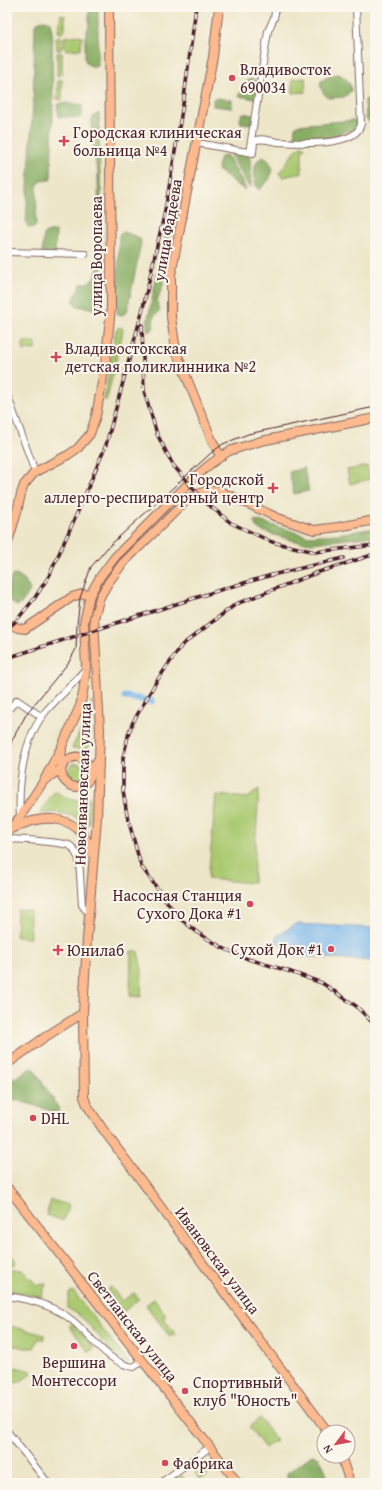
<svg xmlns="http://www.w3.org/2000/svg" width="382" height="1490" viewBox="0 0 382 1490" font-family="'Gentium Book Plus',serif">
<style>
.green{fill:#aac970;stroke:#7a744e}
.forest{fill:#87ad62;stroke:#686646}
.water{fill:#76b4e9;stroke:#606a8a}
.lines{fill:none;stroke-linecap:round;stroke-linejoin:round}
.canal{stroke:#76b4e9;stroke-width:7}
.minor-casing{stroke:#836562;stroke-width:8}
.major-casing{stroke:#836562;stroke-width:10}
.minor{stroke:#fff;stroke-width:6}
.major{stroke:#fcba8e;stroke-width:8}
.tram{stroke:#4a1f2b;stroke-width:1}
.rail-casing{stroke:#4a1f2b;stroke-width:3.5}
.rail{stroke:#fbf7ec;stroke-width:2;stroke-dasharray:6;stroke-linecap:butt}
.poi-dot{fill:#d1495b;stroke:#fbf7ec;stroke-width:1.5}
.labels{text-anchor:middle;stroke-width:4;stroke-linejoin:round;paint-order:stroke}
.poi-label{font-size:16px;fill:#4a1f2b;stroke:#fbf7ec;text-anchor:start}
.street-label{font-size:16px;fill:#4a1f2b;stroke:#fbf7ec}
</style>
<rect width="100%" height="100%" fill="#fbf7ec"/>
<filter id="ink" filterUnits="userSpaceOnUse"><feTurbulence type="fractalNoise" baseFrequency=".025" numOctaves="2"/><feDisplacementMap in="SourceGraphic" scale="8" xChannelSelector="R" yChannelSelector="G"/><feConvolveMatrix kernelMatrix="1 2 1 2 8 2 1 2 1" color-interpolation-filters="sRGB"/></filter>
<filter id="wash" filterUnits="userSpaceOnUse"><feTurbulence type="fractalNoise" baseFrequency=".012" numOctaves="4" result="noise"/><feDisplacementMap in="SourceGraphic" scale="16" xChannelSelector="R" yChannelSelector="G"/><feGaussianBlur stdDeviation="0.9" result="paint"/><feColorMatrix in="noise" values="0 0 0 0 0 0 0 0 0 0 0 0 0 0 0 0 0 1.4 0 .05"/><feComposite in="paint" operator="in"/></filter>
<g filter="url(#wash)">
<rect width="100%" height="100%" fill="#ede6c9"/>
<path class="green" d="M61,14L65,16V30L62,33L58,32Z
M80,35L82,37L81,49L65,50L64,37Z
M58,36L61,37L62,38V47L61,50H57L56,38Z
M57,53H62V73L61,75L57,76Z
M305,78L306,92L293,93L292,79Z
M58,79L62,80V100L57,99Z
M302,145L305,148L302,151V173L282,177L279,173L295,151Z
M119,327L122,328L123,331L107,399L105,401L104,399L116,330Z
M24,342H36V349L24,351L22,345Z
M367,466L370,479L350,484L347,470Z
M92,701L89,750L72,748L84,724Z
M68 772a9 9 0 1 1 18 0a9 9 0 1 1-18 0Z
M259,789L253,883L208,879L216,795L248,798Z
M55,790C66,801 76,802 90,797L89,825C70,813 62,812 40,813Z
M17,909L30,910V938L16,937Z
M131,951H138L142,971L141,997L130,996Z
M51,1200L69,1205L63,1221L46,1215Z
M7,1248L16,1262L15,1264L7,1269L8,1265L7,1263Z
M13,1269L22,1270L37,1285L46,1284L41,1297L7,1290V1272Z
M111,1287L122,1301L134,1293L139,1299L123,1312L107,1290Z
M73,1291L129,1363C106,1353 98,1331 80,1316C77,1313 71,1311 67,1308L69,1293Z
M154,1299L166,1315L163,1317L175,1334L170,1337L146,1305Z
M73,1324L93,1347V1349L89,1352L70,1327V1325Z
M7,1325L44,1335V1339H38L34,1348H25L7,1344Z
M7,1365L31,1371L32,1373L20,1382L7,1385Z
M260,1418L276,1440L265,1448L249,1427Z
M202,1468L208,1475L200,1480L195,1473Z
M180,1474L186,1481L183,1483H170L169,1482Z"/>
<path class="forest" d="M89,7H98V66L94,67L87,64L85,60V37L89,25Z
M45,20L50,22L52,32L53,112L51,178L50,180L41,181L37,186L36,225L34,228L28,227L26,223L33,103L35,25L39,21Z
M339,74C346,78 351,83 351,91L344,97L329,98C323,94 319,88 321,81L331,75Z
M251,79L255,80L258,82L255,99L238,96L244,87L247,81Z
M216,98L232,100V108L213,106V99Z
M368,98L375,109V123L369,122L366,119L365,100Z
M62,103L79,104L82,106V116L80,118L59,117L57,105Z
M99,113L100,179L101,181L102,252L100,253L99,252L98,171L96,166L91,122L93,117Z
M242,113L253,115L251,124L241,123L240,120Z
M354,120L357,121L358,125C354,131 349,130 344,132C328,138 313,141 296,140L294,139L295,127L297,125Z
M235,152L248,155L250,158L251,187H249L231,156V154Z
M224,155L229,158L245,187V190L242,188L218,170L219,159Z
M262,157C268,158 272,165 273,170L269,180L259,190L255,185C255,175 252,162 262,157Z
M178,185L179,188L169,242L163,285L158,298L157,302L160,311L154,316L153,329L149,332L147,329V324L174,191Z
M56,231L55,254L42,253L44,233Z
M124,232L140,238L141,243L127,312L122,315L118,314L117,312L119,235Z
M101,260L103,288L102,312L95,309L77,306L73,301L81,284C97,281 96,276 98,261Z
M304,468L309,491L294,494L289,472Z
M256,520L307,536L338,534L375,528V536L312,543L294,541L262,531L256,527L254,521Z
M14,575C22,576 28,583 30,591L21,604L18,606C5,603 8,586 12,576Z
M31,1068L34,1069L59,1109V1111L55,1112L7,1097V1083Z
M312,1455L318,1456L325,1469L330,1483H289L287,1477V1473Z"/>
<path class="water" d="M296,924L375,928V961L296,956L276,942L277,936Z"/>
<g class="lines">
<path class="canal" d="M125,697L151,701"/>
</g>
</g>
<g filter="url(#ink)">
<g class="lines">
<g class="minor-casing">
<path id="minor" d="M197,143L253,153L254,141C261,137 270,141 278,142C297,143 356,148 361,124L356,7
M250,147L268,31L274,18L276,7
M7,252L85,254
M7,394L35,472
M7,711L17,700L42,717
M20,817C18,782 23,739 46,711C59,696 74,684 86,668
M7,839L29,840L58,843L69,845L73,848L79,859L82,905L89,914
M7,1296C29,1299 55,1306 73,1321C92,1337 108,1363 134,1367L142,1361
M7,1431L48,1483
M161,1483L210,1447"/>
</g>
<g class="major-casing">
<path id="major" d="M219,7L213,57L171,275V317L176,351L211,438L220,456
M7,545L16,516L21,494L24,485L29,479L35,472L68,455L78,448L90,434L96,416L105,366L111,308L109,7
M7,623L18,628L25,629L72,597L82,594L90,595
M62,747C62,754 60,769 62,775C63,780 67,784 72,786C88,792 92,771 97,761
M47,779C51,775 58,772 62,767C64,765 65,762 68,760C80,751 90,763 91,774
M12,829C45,812 81,814 93,855
M7,833L20,817L43,782L62,746L80,706L83,693L86,668L84,622L90,595L100,577L115,557L194,478L209,465L229,451L261,441L375,418
M7,1064L45,1037L83,1013
M7,1187L238,1483
M328,1432L102,1128L87,1105L84,1097L83,1013L87,939L97,818L100,731L94,618L100,597L108,583L123,563L189,498L208,490H218L278,518L314,530L338,527L375,520
M341,1456L350,1483"/>
</g>
<use href="#minor" class="minor"/>
<use href="#major" class="major"/>
<path class="tram" d="M7,760L12,740L27,713L69,662L76,649L77,625L80,598L91,567L108,547L211,453L223,444L248,434L375,407"/>
<g class="rail-casing">
<path id="rail" d="M142,325L144,391L157,434L173,465L205,502L231,523L272,542L315,552L375,545
M375,554L319,572L236,604L182,645L156,682L133,722L129,732L123,758V790L127,815L141,866L178,917L198,933L223,948L248,959L285,970L322,983L356,1006L375,1025
M7,629L16,621L34,599L49,576L79,509L106,445L142,312L165,211L184,98L196,7
M7,658L223,589L272,575L344,558"/>
</g>
<use href="#rail" class="rail"/>
</g>
</g>
<g class="poi-dot">
<circle cx="232" cy="78" r="4"/>
<path d="M62 135h4v4h4v4h-4v4h-4v-4h-4v-4h4z"/>
<path d="M54 351h4v4h4v4h-4v4h-4v-4h-4v-4h4z"/>
<path d="M271 482h4v4h4v4h-4v4h-4v-4h-4v-4h4z"/>
<circle cx="250" cy="904" r="4"/>
<circle cx="331" cy="949" r="4"/>
<path d="M56 944h4v4h4v4h-4v4h-4v-4h-4v-4h4z"/>
<circle cx="33" cy="1118" r="4"/>
<circle cx="74" cy="1346" r="4"/>
<circle cx="185" cy="1391" r="4"/>
<circle cx="165" cy="1463" r="4"/>
</g>
<g class="labels">
<g class="poi-label">
<text x="240" y="75">Владивосток<tspan x="240" dy="18">690034</tspan></text>
<text x="73" y="138">Городская клиническая<tspan x="73" dy="18">больница №4</tspan></text>
<text x="65" y="354">Владивостокская<tspan x="65" dy="18">детская поликлинника №2</tspan></text>
<text x="264" y="485" text-anchor="end">Городской<tspan x="264" dy="18">аллерго-респираторный центр</tspan></text>
<text x="242" y="901" text-anchor="end">Насосная Станция<tspan x="242" dy="18">Сухого Дока #1</tspan></text>
<text x="323" y="955" text-anchor="end">Сухой Док #1</text>
<text x="67" y="956">Юнилаб</text>
<text x="41" y="1124">DHL</text>
<text x="74" y="1368" text-anchor="middle">Вершина<tspan x="74" dy="18">Монтессори</tspan></text>
<text x="193" y="1388">Спортивный<tspan x="193" dy="18">клуб "Юность"</tspan></text>
<text x="173" y="1469">Фабрика</text>
</g>
<g class="street-label">
<text transform="translate(167 230) rotate(-80)" y="6">улица Фадеева</text>
<text transform="translate(96 256) rotate(-90)" y="6">улица Воропаева</text>
<text transform="translate(82 784) rotate(-88)" y="6">Новоивановская улица</text>
<text transform="translate(218 1260) rotate(53)" y="6">Ивановская улица</text>
<text transform="translate(133 1326) rotate(52)" y="6">Светланская улица</text>
</g>
</g>
<rect width="382" height="1490" fill="none" stroke="#fbf7ec" stroke-width="24"/>
<g transform="translate(336 1444) rotate(238)"><circle r="19" fill="#fbf7ec" stroke="#b4a19f"/>
<path d="M0-3L7 15L0 10L-7 15Z" fill="#d1495b"/>
<text y="-6" font-size="11" font-weight="bold" text-anchor="middle" fill="#4a1f2b">N</text>
</g>
</svg>
